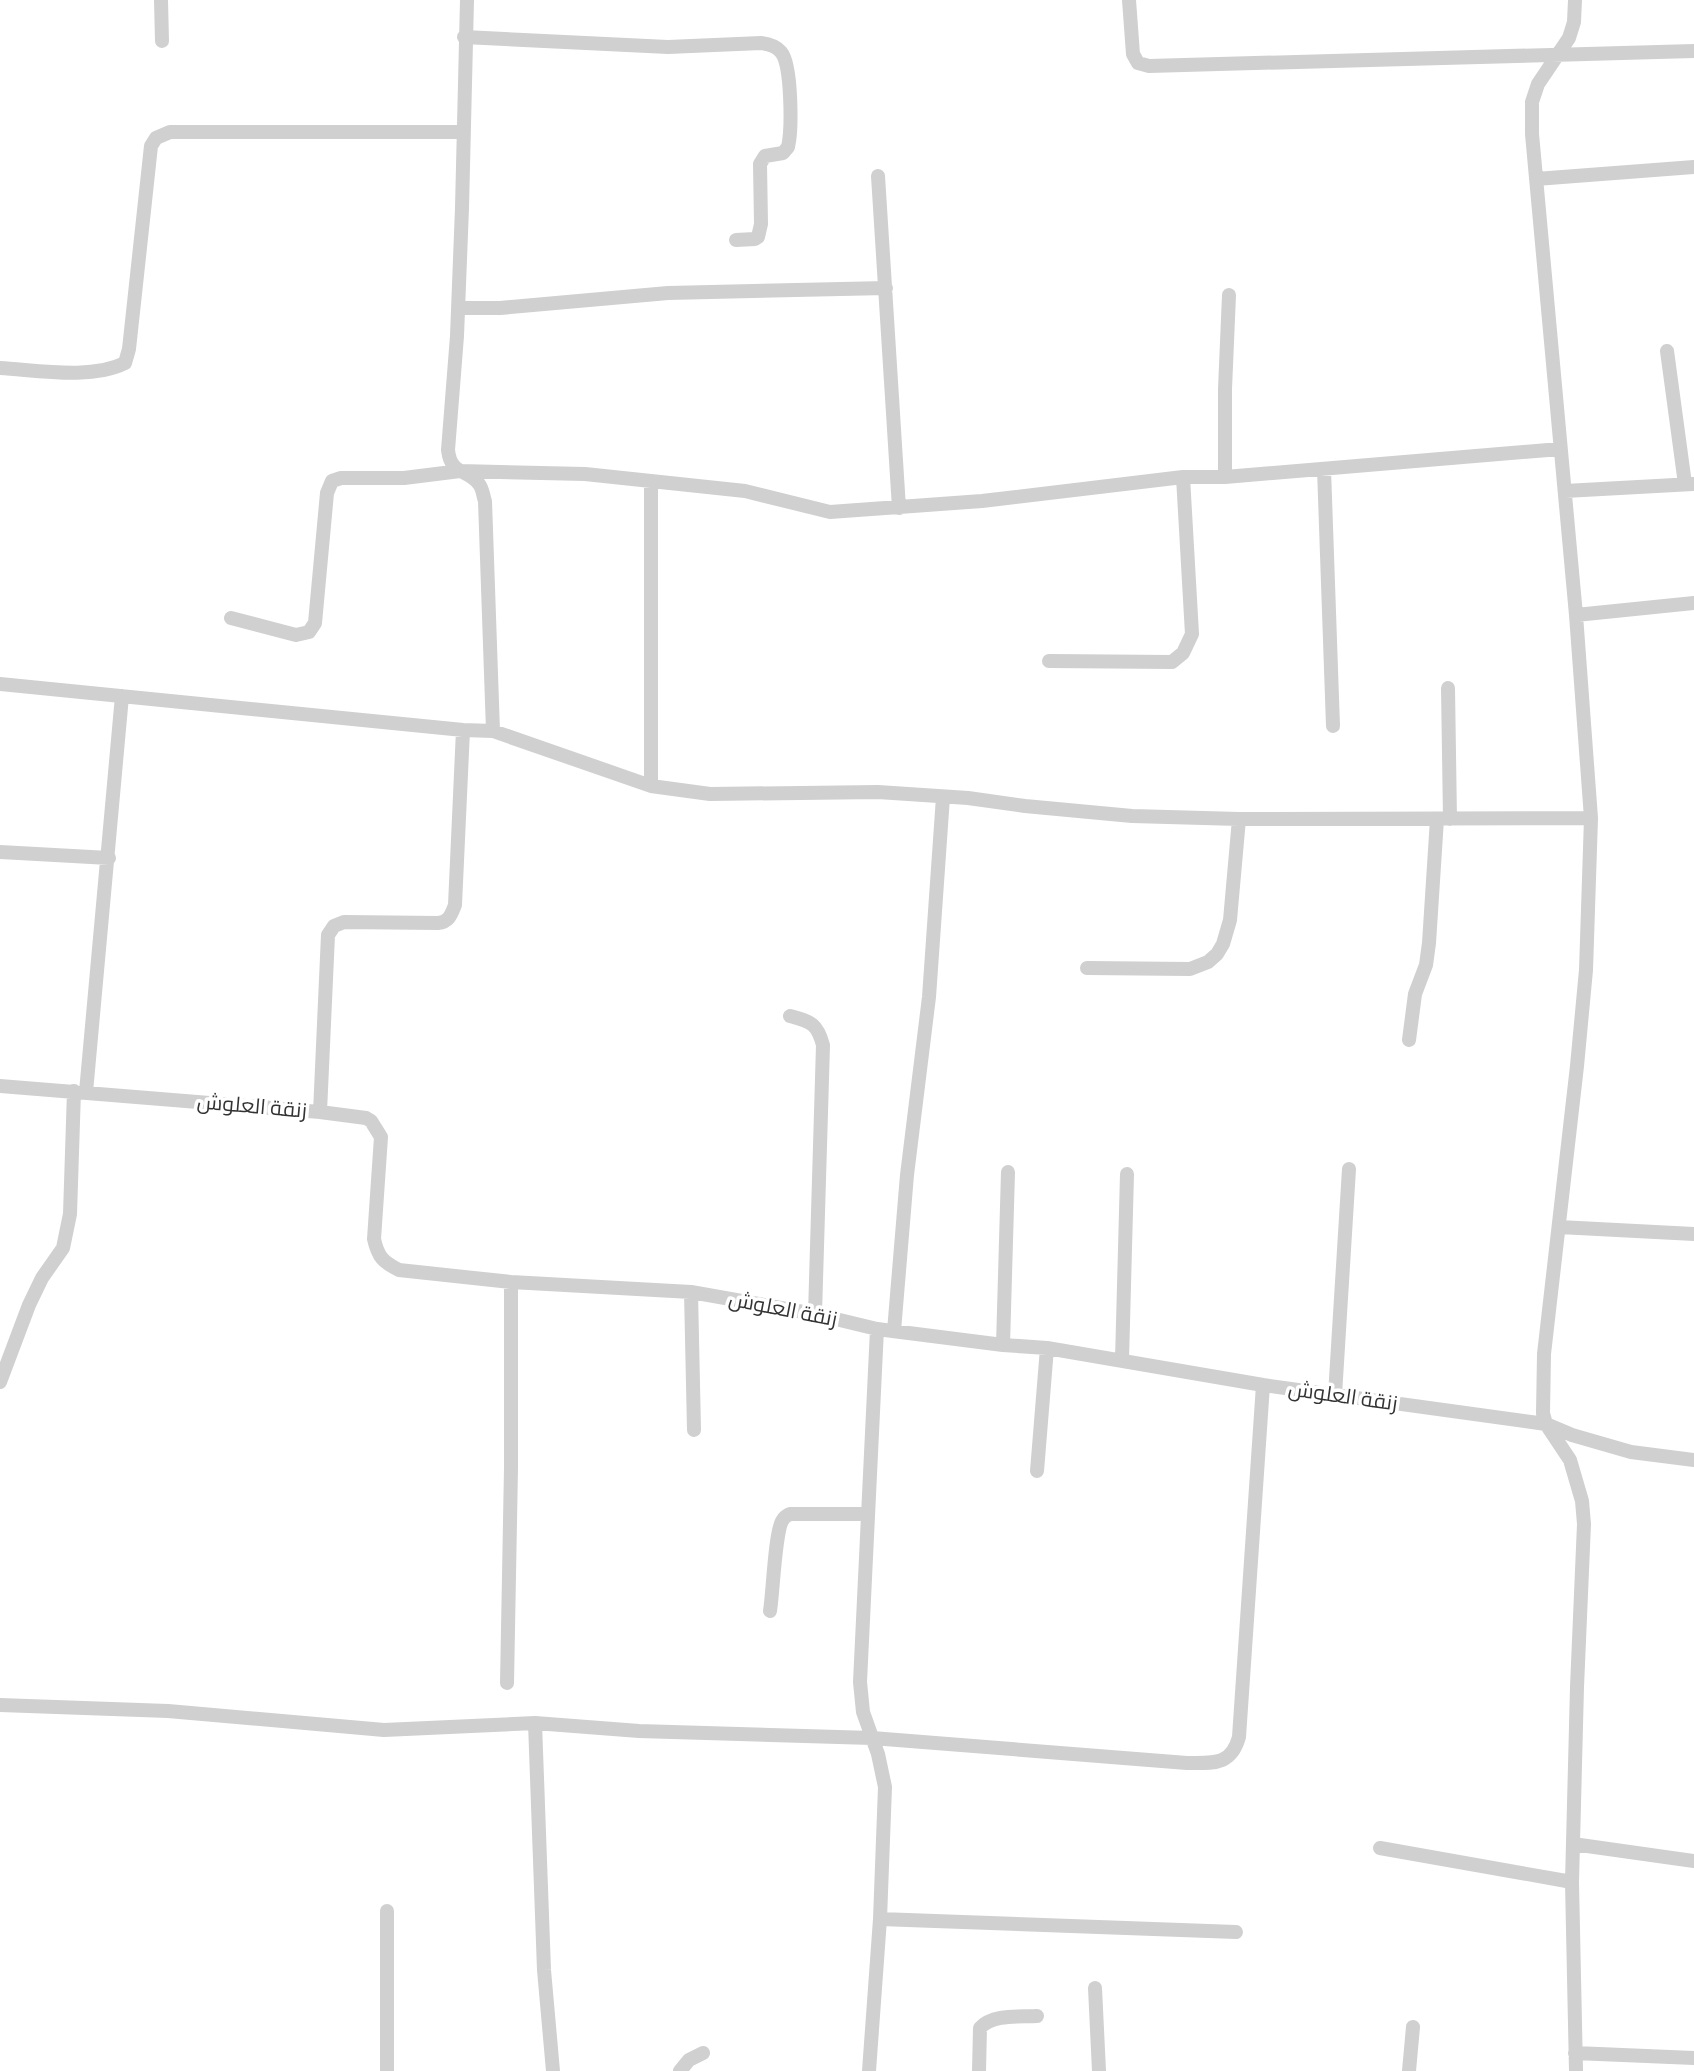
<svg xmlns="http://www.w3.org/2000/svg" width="1694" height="2071" viewBox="0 0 1694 2071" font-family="Signika,Cairo,sans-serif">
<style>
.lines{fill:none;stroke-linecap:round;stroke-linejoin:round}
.minor{stroke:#d0d0d0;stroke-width:14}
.labels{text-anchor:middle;stroke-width:7;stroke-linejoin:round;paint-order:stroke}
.street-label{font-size:21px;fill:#333;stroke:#fff}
</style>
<rect width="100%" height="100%" fill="#fff"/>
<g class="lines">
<path class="minor" d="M161,0L162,41
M467,0L462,208L457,336L448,450C451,476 467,468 479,484C483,489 483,496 485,501L493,731
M1129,0L1133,54L1138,63L1149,66L1694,51
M1575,0L1574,22L1569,38L1538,84L1532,102V134L1576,615L1591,818L1586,970L1577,1066L1544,1354L1543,1413L1546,1424L1570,1460L1582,1501L1584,1524L1577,1687L1572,1882L1576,2071
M464,37L668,47L761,43C769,44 776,46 781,52C792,65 792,130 788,147L783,153L765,156L760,164L761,224L758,237L755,239L736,240
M878,176L899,508
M1536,179L1694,167
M458,308H500L668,293L886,288
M1667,351L1685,484
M0,368C37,370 91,380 125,363L129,349L151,146L156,138L170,132H463
M1324,469L1333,726
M1225,477V389L1229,295
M651,483V786
M1565,491L1693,484
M1576,615L1694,603
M231,618L296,635L309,632L315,623L327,493L332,481L341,478H404L460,471L585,474L745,491L830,512L982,501L1183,477H1225L1560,449
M1049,661L1172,662L1183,653L1192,634L1183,477
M0,684L463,730L493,731L651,786L710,794L878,792L968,798L1025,806L1132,816L1239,819L1591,818
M1448,688L1450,819
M0,852L109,858
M1087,968L1190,969L1208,962L1217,954L1223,944L1230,920L1239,819
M790,1016C811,1022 817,1023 823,1045L815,1314
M1409,1040L1415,994L1426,965L1429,943L1437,819
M0,1086L320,1112L366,1118L371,1121L381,1137L374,1239C378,1257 383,1262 399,1270L511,1282L691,1292L815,1314L877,1329L1003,1345L1047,1348L1263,1385L1546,1424L1572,1435L1631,1452L1694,1460
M86,1092L122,696
M320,1112L328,935L334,926L344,922L438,923C449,922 451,915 455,905L463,730
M1559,1227L1694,1234
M691,1292L694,1430
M894,1331L907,1175L929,997L943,797
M1003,1345L1008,1172
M1122,1360L1127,1174
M0,1382L29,1305L42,1278L63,1248L70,1214L74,1091
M1335,1395L1349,1169
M1037,1471L1047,1348
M770,1611C773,1592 775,1534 782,1521C785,1516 786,1516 790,1514H868
M507,1683L511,1468V1282
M0,1705L168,1711L384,1730L535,1723L639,1731L872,1738L1187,1763C1213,1763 1231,1766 1239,1737L1263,1385
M535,1723L544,1970L553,2071
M1573,1844L1694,1861
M1380,1848L1572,1882
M387,1911V2071
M880,1919L1236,1932
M1095,1988L1099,2071
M1575,2053L1694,2058
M680,2071L689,2060L703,2053
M869,2071L880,1919L885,1787L878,1754L863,1712L860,1682L877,1329
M979,2071L980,2028C993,2014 1019,2017 1037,2016
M1409,2071L1413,2027"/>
</g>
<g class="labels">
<g class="street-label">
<text transform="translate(252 1106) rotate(5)" y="7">زنقة العلوش</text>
<text transform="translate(783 1309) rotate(11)" y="7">زنقة العلوش</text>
<text transform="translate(1343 1396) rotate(8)" y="7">زنقة العلوش</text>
</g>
</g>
</svg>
